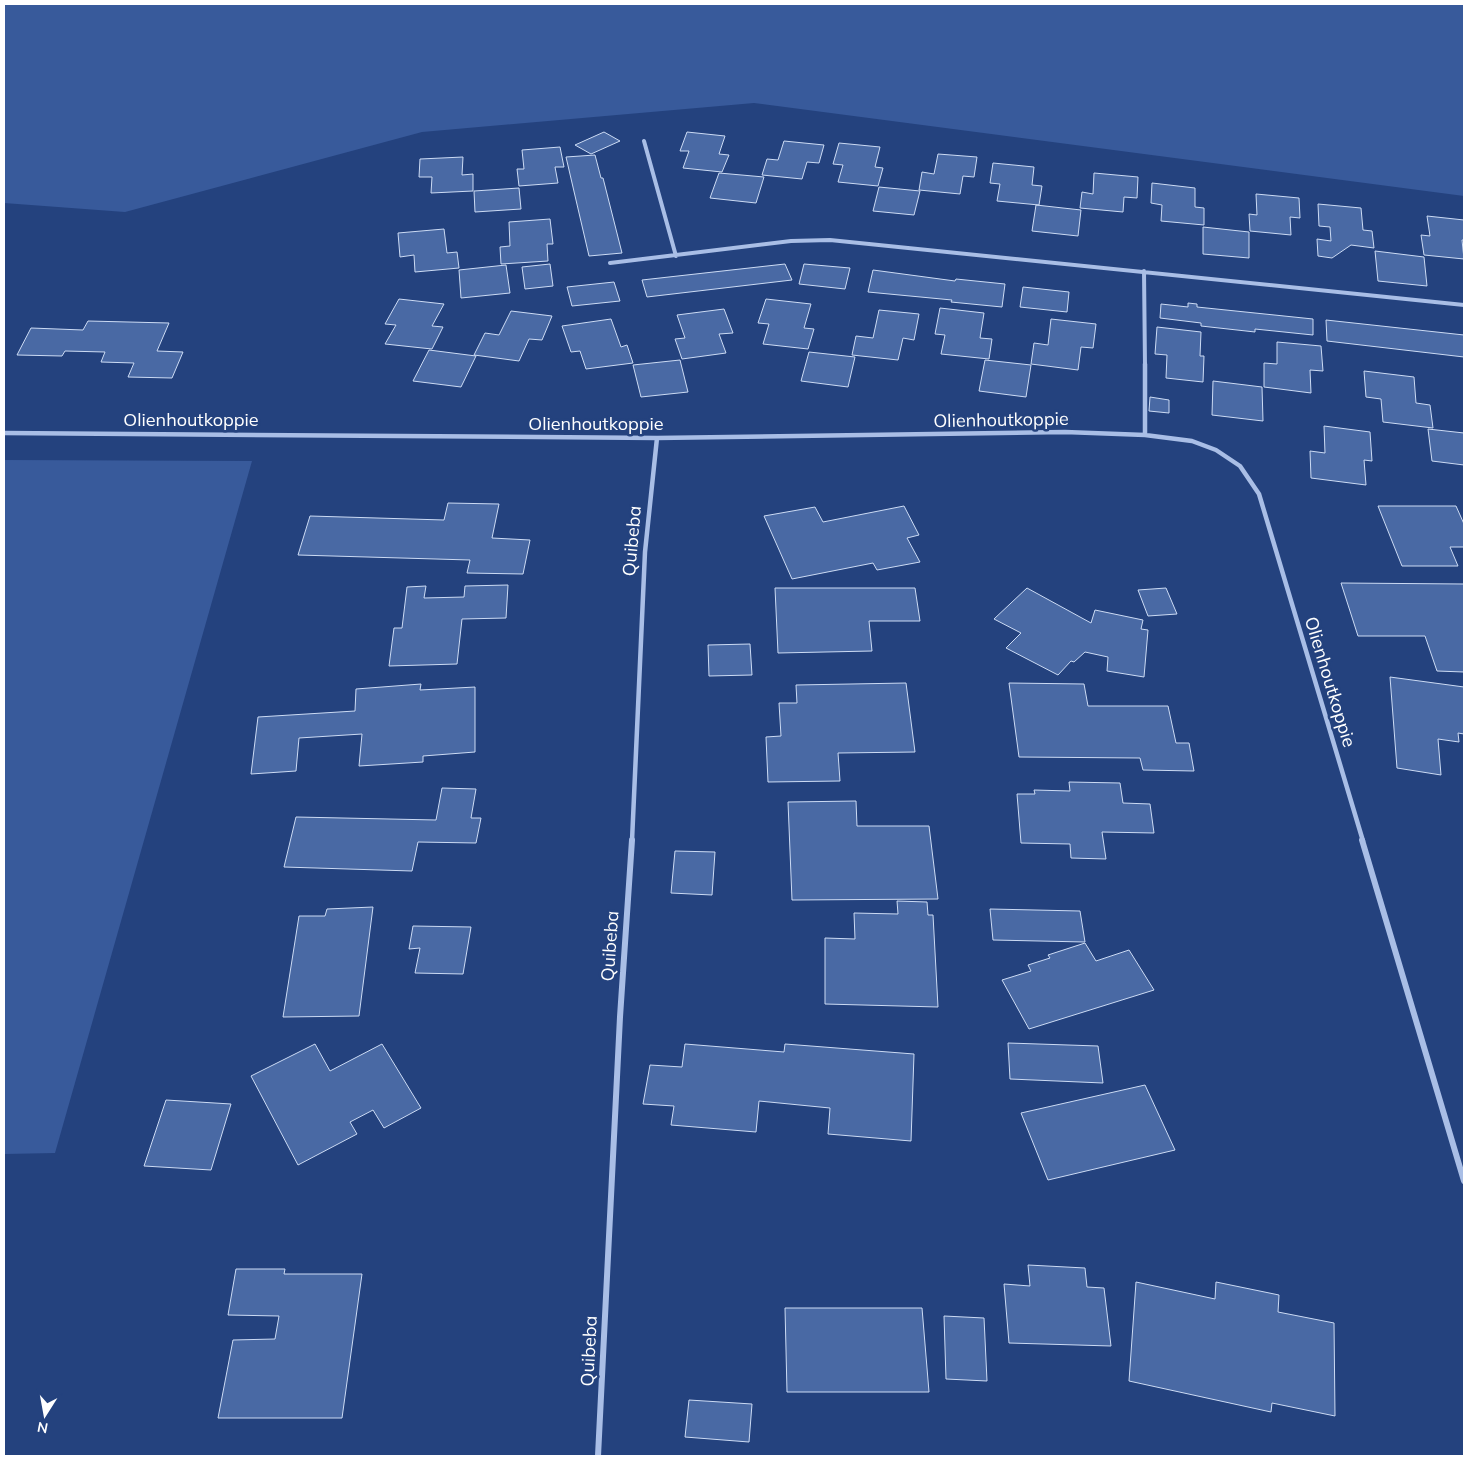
<svg xmlns="http://www.w3.org/2000/svg" width="1468" height="1460" viewBox="0 0 1468 1460" font-family="Mulish,sans-serif">
<style>
.green{fill:#385a9b}
.building{fill:#4969a4;stroke:#ccdbf4}
.lines{fill:none;stroke-linecap:round;stroke-linejoin:round}
.minor-far2{stroke:#a9bee6;stroke-width:4}
.minor-far1{stroke:#a9bee6;stroke-width:4.5}
.minor{stroke:#a9bee6;stroke-width:6}
.labels{text-anchor:middle;stroke-width:5;stroke-linejoin:round;paint-order:stroke}
.street-label{font-size:18px;fill:#fff;stroke:#24427e}
</style>
<rect width="100%" height="100%" fill="#24427e"/>
<path class="green" d="M4,4H1464V196L754,103L422,132L125,212L4,203Z
M4,460L252,461L55,1153L4,1154Z"/>
<path class="building" d="M604,132L620,141L591,154L575,145Z
M687,132L725,136L719,154L729,155L722,172L683,168L689,151H680Z
M784,141L824,145L819,163L807,162L802,179L762,175L767,159L778,160Z
M839,143L880,147L875,167L883,168L878,186L838,182L843,165L833,164Z
M560,147L564,167H555L558,183L519,186L517,169H524L522,150Z
M938,154L977,157L974,177L963,176L960,194L919,190L922,172L934,174Z
M595,155L601,178H603L622,253L589,256L566,157Z
M463,157L462,175L473,174V191L431,193L432,177H419L420,159Z
M993,163L1034,167L1032,185L1042,186L1039,205L997,201L1000,184L990,183Z
M719,173L764,177L756,203L710,198Z
M1094,173L1138,177L1137,198L1124,197L1123,212L1080,208L1082,192L1093,194Z
M1152,183L1195,188V207L1204,208V225L1161,221L1162,205L1151,203Z
M879,187L920,191L914,215L873,211Z
M519,188L521,209L475,212L474,191Z
M1256,194L1299,198L1300,218L1290,217L1291,235L1250,231L1249,214L1257,215Z
M1318,204L1361,208L1363,230L1372,231L1374,248L1351,245L1332,258L1318,256L1317,239L1331,241L1330,227L1319,226Z
M1036,205L1081,210L1078,236L1032,231Z
M1427,216L1464,220V240H1462L1464,259L1424,255L1421,235L1430,236Z
M550,219L553,244H547L548,261L501,264L500,247L510,246L509,222Z
M1203,227L1249,232V258L1203,254Z
M444,229L447,253L457,252L459,268L415,272L414,255L400,257L398,233Z
M1375,251L1424,257L1427,286L1378,281Z
M550,264L553,286L525,289L522,267Z
M785,264L792,280L647,297L642,280Z
M804,264L850,268L845,289L799,284Z
M506,265L510,293L461,298L459,270Z
M873,270L955,281L956,279L1005,284L1002,307L951,302L952,300L868,292Z
M614,282L620,301L572,306L567,287Z
M1023,287L1069,292L1067,312L1020,307Z
M399,299L444,304L432,326L443,327L432,349L385,344L396,325L385,324Z
M766,299L811,304L804,328L814,329L808,349L763,344L769,324L758,323Z
M1188,303L1197,304V307L1313,319V335L1255,329V332L1201,326V323L1160,318L1161,304L1188,307Z
M940,308L984,313L980,338L992,339L989,359L941,354L945,335L935,334Z
M724,309L733,333L719,334L726,353L682,359L675,339L685,338L677,315Z
M879,310L919,314L914,340L903,338L898,360L852,355L856,336L873,338Z
M511,311L552,316L542,340L529,339L519,361L474,355L485,333L499,335Z
M611,319L621,347L627,345L633,363L586,369L580,351L571,352L562,326Z
M1051,319L1096,324L1093,348L1081,347L1078,370L1031,364L1034,343L1048,345Z
M1326,320L1464,335V357L1327,341Z
M88,321L169,323L157,351L183,352L172,378L128,377L134,363L101,362L105,352L65,351L62,356L17,355L31,328L83,330Z
M1157,327L1201,332L1200,356H1204L1203,382L1166,378L1167,355L1155,354Z
M1277,342L1321,346L1323,371L1310,370L1311,393L1264,387V363L1277,364Z
M429,350L476,356L461,387L413,381Z
M809,352L855,357L848,387L801,381Z
M680,360L688,392L641,397L633,365Z
M985,360L1031,365L1026,397L979,391Z
M1364,371L1414,377L1416,403L1430,405L1433,428L1383,422L1381,399L1366,397Z
M1213,381L1262,387L1263,421L1212,415Z
M1150,397L1169,400V413L1149,411Z
M1324,426L1370,432L1372,461L1364,460L1366,485L1311,478L1310,451L1325,453Z
M1428,429L1464,433V465L1432,461Z
M448,503L499,504L492,538L530,540L523,574L467,573L470,560L298,555L310,516L444,520Z
M904,506L919,535L907,538L920,562L877,570L873,563L792,579L764,516L815,507L823,522Z
M1378,506H1456L1464,524V547H1450L1458,566H1402Z
M1341,583L1464,584V672L1437,671L1425,636H1358Z
M508,585L506,618L462,619L457,664L389,666L394,628H402L407,587L426,586L424,598L464,597L465,586Z
M775,588H915L920,621H869L872,651L778,653Z
M1027,588L1091,623L1095,610L1143,620L1141,629L1148,630L1144,677L1107,671L1108,657L1085,652L1074,662L1071,661L1058,675L1006,648L1021,633L994,619Z
M1166,588L1177,614L1148,616L1138,590Z
M750,644L752,675L709,676L708,645Z
M1390,677L1464,687V734L1458,733L1459,742L1438,739L1441,775L1397,768Z
M906,683L915,752L838,753L840,781L768,782L766,737L781,736L779,703H797L796,685Z
M1009,683L1084,684L1088,706H1168L1176,743H1189L1194,771L1143,770L1140,758L1019,757Z
M421,684L420,690L475,687V752L423,756V762L359,766L362,734L299,738L296,771L251,774L258,717L355,711L356,689Z
M1069,782L1120,783L1123,803L1150,804L1154,833L1102,832L1106,859L1071,858L1070,844L1021,843L1017,794H1035L1034,790L1070,791Z
M442,788L476,789L471,818H481L476,843L418,842L412,871L284,867L296,817L436,820Z
M856,801L857,826H929L938,899L792,900L788,802Z
M675,851L715,852L712,895L671,893Z
M897,901L927,902L928,915H933L938,1007L825,1004V938L855,939L854,913L898,914Z
M373,907L359,1016L283,1017L299,916H325L327,909Z
M990,909L1080,911L1085,942L993,940Z
M413,926L471,927L463,974L415,973L420,948L409,949Z
M1085,943L1096,961L1129,950L1154,990L1029,1029L1002,980L1031,971L1028,965L1050,958L1048,955Z
M1008,1043L1098,1046L1103,1083L1010,1079Z
M315,1044L330,1071L382,1044L421,1108L384,1128L373,1110L350,1122L357,1134L298,1165L251,1076Z
M685,1044L784,1052L785,1044L914,1054L911,1141L828,1134L830,1108L759,1101L756,1132L671,1125L674,1106L643,1104L650,1065L682,1067Z
M1145,1085L1175,1150L1048,1180L1021,1113Z
M166,1100L231,1104L211,1170L144,1166Z
M1028,1265L1085,1268L1087,1287L1104,1288L1111,1346L1009,1343L1004,1284L1030,1286Z
M236,1269H285L284,1274H362L342,1418H218L233,1340L275,1339L279,1316L228,1315Z
M1136,1282L1215,1299L1216,1282L1279,1295L1278,1312L1334,1323L1335,1416L1272,1403L1271,1412L1129,1381Z
M785,1308H922L929,1392H787Z
M944,1316L984,1318L987,1381L946,1379Z
M689,1400L752,1404L749,1442L685,1437Z"/>
<g class="lines">
<path class="minor-far2" d="M644,141L676,256
M610,263L791,241L830,240L1464,305
M1144,271L1145,366"/>
<path class="minor-far1" d="M1145,364V435
M4,433L657,438L1065,432L1145,435L1192,441L1216,450L1240,466L1259,494L1363,841
M632,841L645,552L657,438"/>
<path class="minor" d="M1362,840L1464,1181
M598,1456L620,1017L632,840"/>
</g>
<g class="labels">
<g class="street-label">
<text x="191" y="426">Olienhoutkoppie</text>
<text transform="translate(1001 420) rotate(-1)" y="6">Olienhoutkoppie</text>
<text x="596" y="430">Olienhoutkoppie</text>
<text transform="translate(632 541) rotate(-85)" y="6">Quibeba</text>
<text transform="translate(1330 682) rotate(73)" y="6">Olienhoutkoppie</text>
<text transform="translate(610 946) rotate(-86)" y="6">Quibeba</text>
<text transform="translate(589 1351) rotate(-87)" y="6">Quibeba</text>
</g>
</g>
<rect width="1468" height="1460" fill="none" stroke="#ffffff" stroke-width="10"/>
<g transform="translate(45 1415) rotate(191)" stroke="#24427e" stroke-width="4" paint-order="stroke">
<path d="M0-4L9 19L0 12L-9 19Z" fill="#ffffff"/>
<text y="-8" font-size="14" font-weight="bold" text-anchor="middle" fill="#ffffff">N</text>
</g>
</svg>
